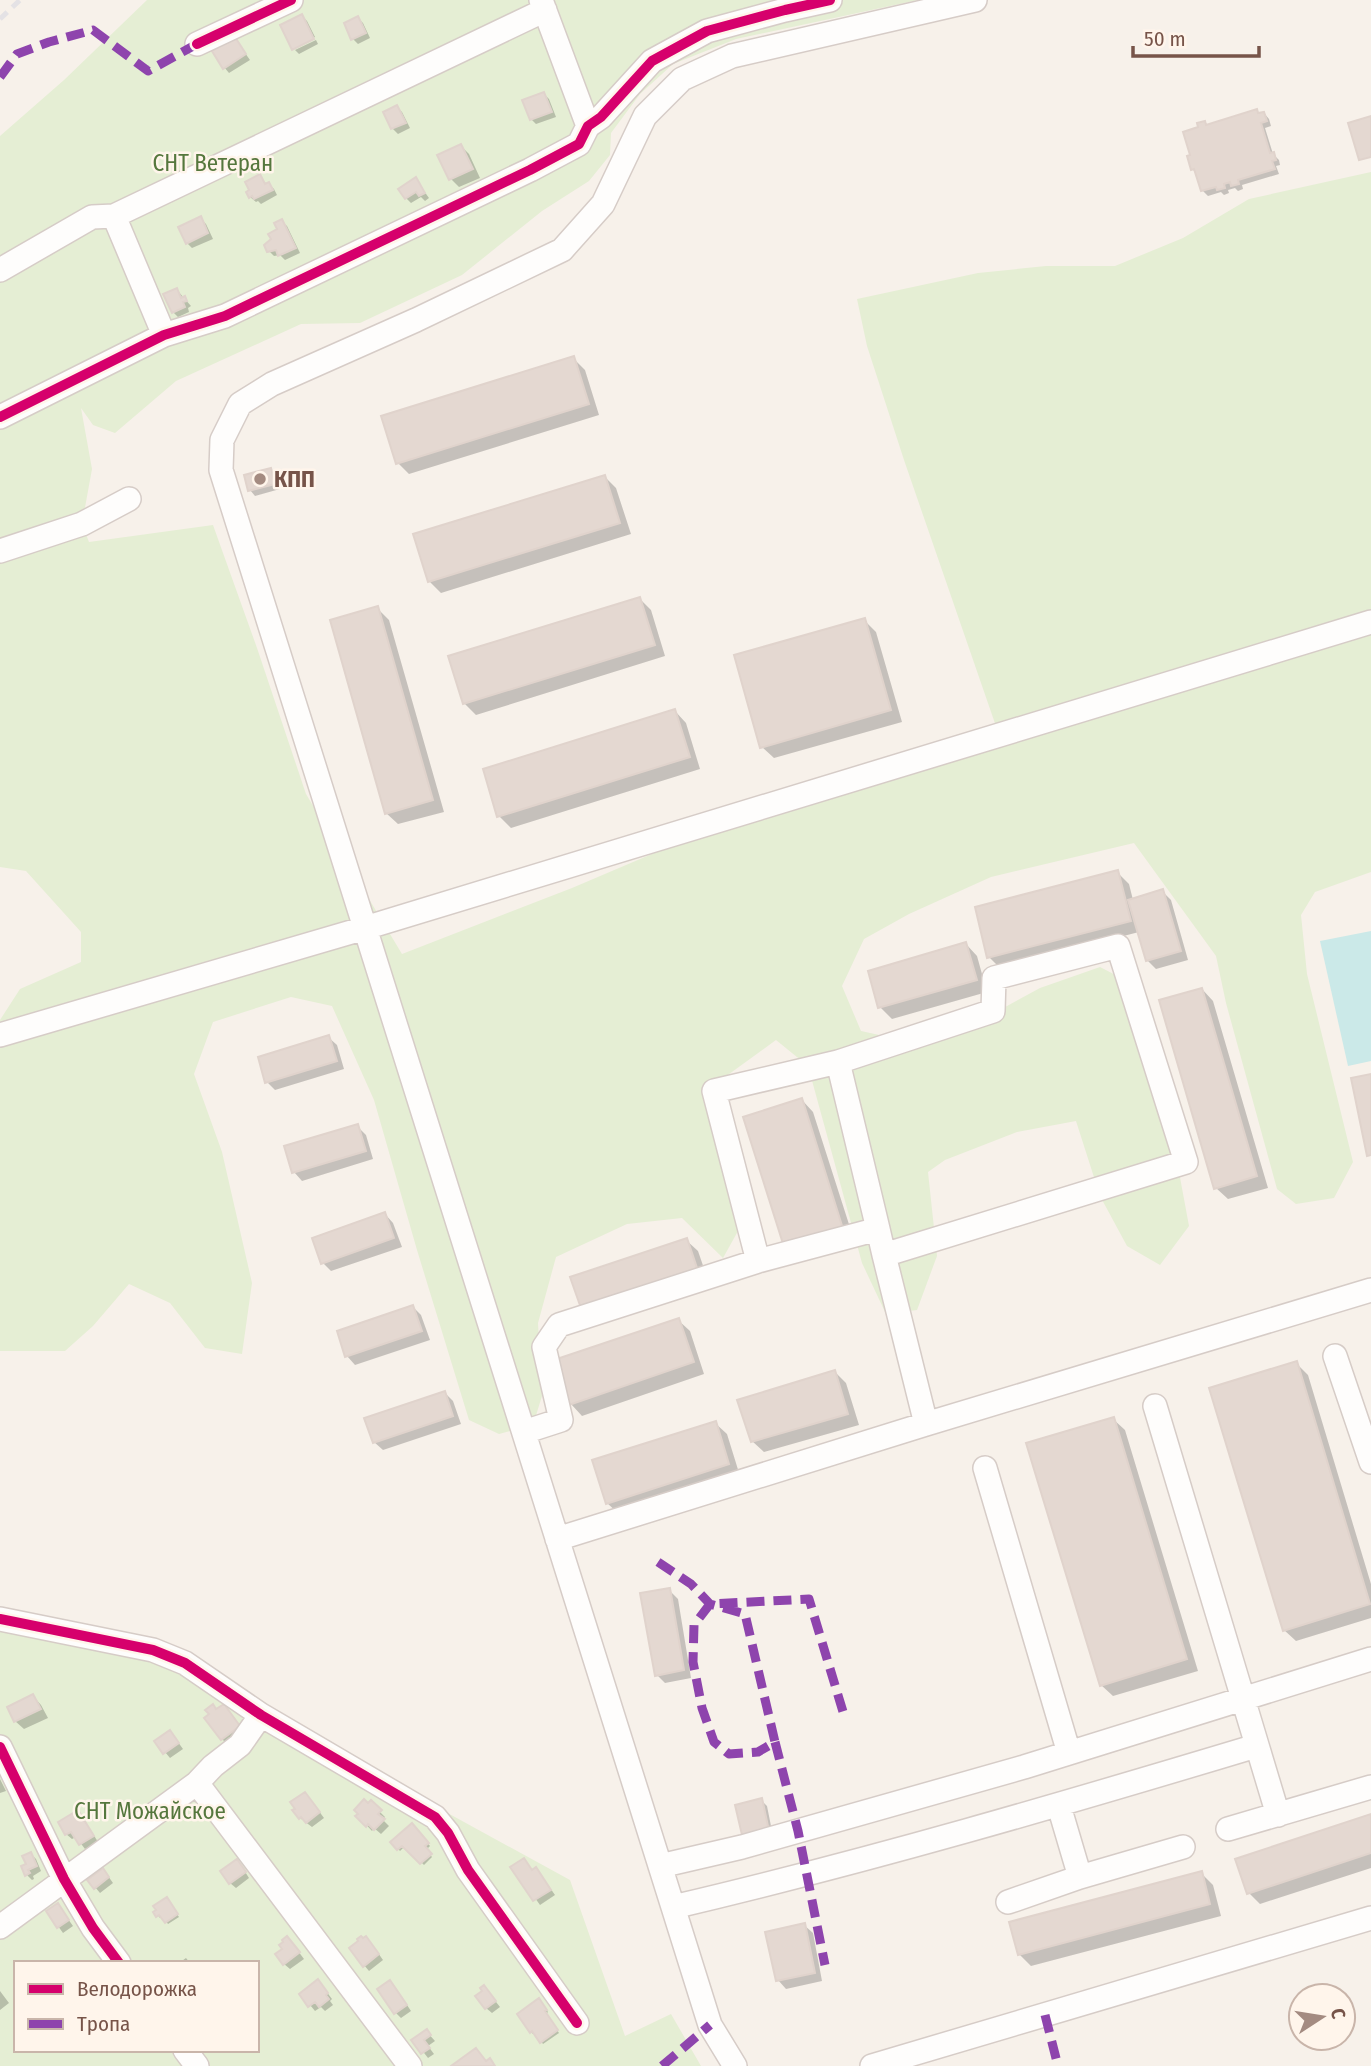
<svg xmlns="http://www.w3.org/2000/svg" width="1371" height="2066" viewBox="0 0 1371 2066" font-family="'Fira Sans Condensed',sans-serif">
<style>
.green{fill:#e5eed4;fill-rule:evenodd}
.water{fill:#cbe9e8}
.shadow{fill:#0003}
.building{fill:#e4d8d1;stroke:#e0d3cc;stroke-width:2}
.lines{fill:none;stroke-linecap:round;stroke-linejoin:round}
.minor-casing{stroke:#d6ccc7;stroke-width:26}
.minor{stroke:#fefdfc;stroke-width:23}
.rail{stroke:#e4e2e5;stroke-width:5;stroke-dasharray:10 7;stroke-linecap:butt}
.quiet{stroke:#8e44ad;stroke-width:9;stroke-dasharray:18 9;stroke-linecap:butt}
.cycleway-casing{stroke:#fff5eb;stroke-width:15}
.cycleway{stroke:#d6006c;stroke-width:10}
.poi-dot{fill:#a48b81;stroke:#fff5eb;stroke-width:2.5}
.labels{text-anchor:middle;stroke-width:5;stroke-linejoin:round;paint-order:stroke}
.park-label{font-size:23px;fill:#55773d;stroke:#fff5eb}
.poi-label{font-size:23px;font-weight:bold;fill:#775449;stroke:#fff5eb;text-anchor:start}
</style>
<rect width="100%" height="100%" fill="#f7f1ea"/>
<path class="green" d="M147,0H918L736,39L673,64L640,94L611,133L610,155L589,181L542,211L462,275L360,323L301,324L176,381L115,433L93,425L81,408L92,469L82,524L89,542L213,525L257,648L306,794L402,954L572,888L720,825L999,735L904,460L867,346L857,299L978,273L1046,266H1115L1183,238L1249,199L1371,172V872L1315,892L1301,915L1307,974L1353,1162L1334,1198L1296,1204L1277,1189L1226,1003L1216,956L1134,843L991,877L909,914L864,939L842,986L861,1031L906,1041L974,1024L1040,988L1100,967L1127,981L1174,1145L1189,1226L1160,1265L1127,1246L1100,1196L1076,1121L1017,1132L945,1160L928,1172L937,1256L917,1310L886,1314L862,1263L808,1066L776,1040L725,1077L722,1100L739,1176L738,1231L723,1258L682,1218L627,1224L556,1257L538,1323L542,1396L533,1425L499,1434L469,1420L417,1250L374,1100L332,1006L291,997L213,1022L194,1074L222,1152L252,1283L242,1354L205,1348L170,1303L129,1284L93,1326L65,1351H0V1020L20,989L81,962V932L26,871L0,867V136L64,80Z
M0,1613L160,1643L444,1811L570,1880L625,2036L671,2014L701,2066H0ZM16,1963H257V2050H16Z"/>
<path class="water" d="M1371,931V1061L1348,1066L1320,941Z"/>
<path class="shadow" d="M302,16L307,21L315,37L293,47Z
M358,18L363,23L370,38L358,44L353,39Z
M235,39L250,60L229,73L224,67Z
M316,40L318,44L299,54L295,50Z
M544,94L549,99L556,117L536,124L531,119Z
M397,107L402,112L410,128L398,134L392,128Z
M1264,113L1269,119L1271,126L1265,128L1273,154L1279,160L1280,165L1276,166L1279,174L1242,185L1243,189L1238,191L1235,188L1228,190L1229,193L1224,195L1221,192L1208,196L1203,191L1197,173L1192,169L1207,126Z
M461,146L469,154L480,178L459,187L451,179Z
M260,177L267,185L269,184L274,189L277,195L261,204L258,201L256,202L250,197Z
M416,180L429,198L425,201L421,197L411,203L406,198Z
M200,218L206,224L213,239L192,248L187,243Z
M281,221L287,226L300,253L285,260L280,255L274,256L269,251L280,230Z
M177,290L191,306L188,308L189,312L178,317L173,312Z
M573,358L585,370L599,415L409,474L398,463Z
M270,470L276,475L280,489L255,496L250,490Z
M605,477L616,488L631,534L441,593L430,582Z
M640,599L651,610L665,656L476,715L464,703Z
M377,608L389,620L444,812L398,824L386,813Z
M864,620L876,632L902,722L774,758L762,747Z
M675,711L686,723L700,769L511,828L499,816Z
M1117,872L1129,884L1133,900L1162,891L1171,900L1188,960L1156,969L1147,960L1139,932L1000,968L989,957Z
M966,944L977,956L987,992L892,1019L880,1007Z
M1202,989L1213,1001L1268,1188L1228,1199L1216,1188Z
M328,1037L337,1045L344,1069L275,1090L267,1082Z
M802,1100L813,1112L855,1243L786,1249Z
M357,1126L366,1135L373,1159L302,1181L294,1172Z
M385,1214L393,1223L402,1247L331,1271L323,1263Z
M686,1240L698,1251L709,1283L584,1310Z
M413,1307L421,1315L430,1340L355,1365L347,1356L340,1333Z
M678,1320L690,1331L704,1374L582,1416L571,1404Z
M1296,1363L1308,1375L1371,1584V1618L1296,1641L1284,1630Z
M835,1372L846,1383L859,1425L764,1452L752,1441Z
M445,1393L453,1401L461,1424L383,1450L374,1442Z
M1113,1419L1125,1430L1198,1671L1113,1696L1101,1685Z
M715,1423L727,1434L740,1476L619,1514L607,1503Z
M669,1590L678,1599L691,1678L665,1683L657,1675Z
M33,1696L41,1705L48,1718L24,1729L15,1721Z
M229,1711L244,1732L227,1745L206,1718Z
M175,1738L183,1749L170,1758L165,1752Z
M0,1779L6,1791L0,1793Z
M310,1799L324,1818L312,1827L300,1818Z
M761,1800L767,1806L773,1836L737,1806Z
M371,1803L385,1817L383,1820L389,1826L381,1834L374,1828L372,1831L358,1816Z
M78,1812L83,1818L98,1842L85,1849L76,1837L72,1839L66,1834Z
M1371,1816V1868L1260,1904L1249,1893Z
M412,1825L430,1846L426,1850L432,1857L424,1865L405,1846L400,1851L392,1842Z
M31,1854L36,1859L41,1871L33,1876L34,1879L32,1880L27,1875Z
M524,1860L533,1871L536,1870L541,1875L555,1895L540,1905L513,1867Z
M242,1867L249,1878L236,1888L230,1883Z
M1201,1873L1213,1885L1221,1916L1031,1966L1019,1954Z
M108,1876L113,1883L100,1893L90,1881Z
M168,1901L179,1917L168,1924L162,1916L160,1918L155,1912Z
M58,1905L73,1926L63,1933L48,1912Z
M804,1925L813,1933L822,1981L786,1989L778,1980Z
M292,1943L304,1959L290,1969L284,1964L285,1949Z
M371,1943L383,1960L369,1971L364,1965Z
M186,1958L190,1963H179Z
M323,1987L332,1999L330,2001L333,2005L325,2011L321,2007L315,2011L301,1994Z
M395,1987L411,2011L401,2018L396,2013Z
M0,1991L9,2003L0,2010Z
M485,1992L489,1993L500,2007L492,2013L486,2008Z
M541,2003L548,2012L546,2014L559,2033L543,2044L535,2033L533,2034L531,2032L519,2015Z
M426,2031L435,2041L428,2046L434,2054L428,2058L414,2040Z"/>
<path class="building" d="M302,14L314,39L292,50L280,25Z
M358,16L366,33L351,40L344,23Z
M235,37L246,54L223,69L212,51Z
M544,92L552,112L530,120L522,100Z
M397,105L406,123L391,129L383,112Z
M1257,109L1258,113L1264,112L1267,121L1261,123L1270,153L1274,152L1276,160L1272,161L1275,169L1238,180L1239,184L1231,186L1230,182L1224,184L1225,188L1217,190L1216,187L1201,191L1194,169L1191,170L1187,156L1190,155L1183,132L1198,127L1197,123L1205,121L1206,125Z
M1371,116V157L1359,160L1348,123Z
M461,144L473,169L449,180L437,155Z
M260,174L265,184L269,182L273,190L254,199L252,196L249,198L246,192L249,190L245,182Z
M416,177L425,193L419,196L416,192L405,199L398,189Z
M201,216L208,233L186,244L178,227Z
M282,219L296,248L278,256L276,250L267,252L264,245L271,239L268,234L277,229L274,223Z
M177,288L181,298L185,296L187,301L183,302L185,307L172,313L163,294Z
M574,356L589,404L396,464L381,416Z
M271,468L275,484L248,491L244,475Z
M605,475L620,523L428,582L413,534Z
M640,597L655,645L463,704L448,656Z
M378,606L433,800L385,814L330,620Z
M865,618L891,710L760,748L734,655Z
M675,709L690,757L497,817L483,769Z
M1118,870L1131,921L987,958L975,907Z
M1163,889L1181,951L1146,961L1128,900Z
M966,942L977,980L878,1008L868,971Z
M1202,988L1257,1176L1214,1189L1159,1000Z
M329,1035L337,1061L265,1083L258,1057Z
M1371,1074V1155L1367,1156L1351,1078Z
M802,1098L844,1232L785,1250L743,1117Z
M358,1124L366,1151L292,1173L284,1146Z
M385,1212L394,1238L321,1264L312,1238Z
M687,1238L698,1271L582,1311L570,1277Z
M413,1305L422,1331L345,1357L337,1331Z
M679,1318L694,1362L569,1405L554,1360Z
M1297,1361L1370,1604L1283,1631L1209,1388Z
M835,1370L848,1414L751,1442L737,1400Z
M445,1391L453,1416L373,1443L364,1418Z
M1114,1417L1187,1659L1100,1686L1026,1443Z
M716,1421L729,1464L606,1504L592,1460Z
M670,1588L684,1670L655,1676L640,1593Z
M33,1694L41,1709L14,1722L7,1707Z
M213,1704L216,1709L224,1704L240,1726L221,1740L204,1718L209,1714L205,1710Z
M170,1730L179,1743L163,1754L154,1741Z
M305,1792L320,1812L306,1823L301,1817L299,1819L292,1810L295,1809L290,1802Z
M762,1798L769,1831L742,1835L735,1805Z
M364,1799L368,1803L371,1800L382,1810L378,1814L385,1819L374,1830L368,1824L366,1827L355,1816L358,1814L354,1810Z
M78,1810L94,1836L79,1845L71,1832L65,1835L58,1822Z
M1371,1814V1853L1247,1894L1235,1859Z
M412,1823L429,1843L425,1846L432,1854L420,1864L402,1846L397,1850L390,1842Z
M31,1852L37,1866L28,1870L30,1873L25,1876L21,1866L26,1864L22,1856Z
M524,1858L532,1870L536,1867L551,1890L533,1901L510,1867Z
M237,1859L246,1872L229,1884L220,1871Z
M103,1868L109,1877L94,1889L87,1880Z
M1202,1871L1210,1904L1018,1955L1009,1922Z
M167,1897L178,1914L165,1923L159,1915L156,1917L153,1912L156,1910L153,1906Z
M58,1903L69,1920L57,1928L46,1911Z
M805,1923L815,1973L776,1981L765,1932Z
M287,1936L300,1952L283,1965L275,1954L282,1949L279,1945L283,1942L282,1940Z
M361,1936L363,1938L366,1936L379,1954L363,1967L349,1948L358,1941L357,1939Z
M318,1979L328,1993L326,1995L329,1999L319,2007L315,2002L308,2007L299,1994Z
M390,1980L407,2005L394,2014L377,1989Z
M484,1985L496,2001L485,2009L475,1996L482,1991L480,1988Z
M539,1998L547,2010L545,2011L558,2030L540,2043L532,2031L530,2033L517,2014Z
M427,2029L431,2035L424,2040L430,2048L421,2054L411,2040Z
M476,2048L486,2061L490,2058L495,2066H451Z"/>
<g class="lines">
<g class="minor-casing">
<path id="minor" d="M541,0L588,126
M197,44L291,0
M114,216L164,335
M0,270L92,217L114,216L545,10
M0,417L164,335L225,316L530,170L579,144L588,126L601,117L652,61L707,31L785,10L830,0
M0,551L82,524L129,499
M0,1035L365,928L1371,622
M884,1255L1186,1162L1118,946L994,978L993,1011L838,1062L878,1229L884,1255L926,1424
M758,1261L714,1091L838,1062
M1335,1356L1371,1462
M1155,1406L1278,1815
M524,1432L561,1420L544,1347L559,1325L758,1261L878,1229
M985,1468L1069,1753
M557,1539L926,1424L1371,1290
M0,1619L153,1650L185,1663L261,1715L435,1817L448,1833L468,1870L577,2023
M0,1747L64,1879L93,1928L119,1963
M197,1783L410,2066
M1059,1806L1080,1877
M1228,1829L1371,1787
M660,1866L742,1847L1024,1767L1371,1659
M1008,1902L1080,1877L1183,1847
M673,1907C869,1861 1063,1804 1256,1746
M0,1927L197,1783L213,1766L240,1745L261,1715
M185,2050L197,2066
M735,2066L710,2025L673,1907L221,470L222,440L240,404L272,384L416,320L562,250L603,204L645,116L682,79L732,56L975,0
M872,2066L1371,1918"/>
</g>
<use href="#minor" class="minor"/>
<path class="rail" d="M0,19L20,0"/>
<path class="quiet" d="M0,77L17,54L49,42L93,30L148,71L197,44
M658,1562L691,1584L710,1604L745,1614L775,1742L758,1752L729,1754L714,1742L702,1708L693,1662L694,1625L710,1604L809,1599L844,1715
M775,1742L798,1831L825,1965
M1045,2015L1058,2066
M662,2066L710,2025"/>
<g class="cycleway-casing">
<path id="cycleway" d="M197,44L291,0
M0,417L164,335L225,316L530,170L579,144L588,126L601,117L652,61L707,31L785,10L830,0
M0,1619L153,1650L185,1663L261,1715L435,1817L448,1833L468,1870L577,2023
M0,1747L64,1879L93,1928L119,1963"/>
</g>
<use href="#cycleway" class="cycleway"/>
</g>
<circle class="poi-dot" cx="260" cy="479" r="7"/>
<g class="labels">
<g class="park-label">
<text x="213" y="171">СНТ Ветеран</text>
<text x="150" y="1819">СНТ Можайское</text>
</g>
<g class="poi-label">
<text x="274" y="487">КПП</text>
</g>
</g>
<rect x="14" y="1961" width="245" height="91" fill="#fff5eb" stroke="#c9b5aa" stroke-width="2"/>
<rect x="28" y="1984" width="35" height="10" fill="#d6006c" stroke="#c9b5aa" stroke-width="2"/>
<text x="77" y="1996" font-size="21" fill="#775449">Велодорожка</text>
<rect x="28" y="2019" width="35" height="10" fill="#8e44ad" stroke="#c9b5aa" stroke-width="2"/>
<text x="77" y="2031" font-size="21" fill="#775449">Тропа</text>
<g transform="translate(1322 2017) rotate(78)"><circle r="33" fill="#fff5eb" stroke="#c9b5aa" stroke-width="2"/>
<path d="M0-5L12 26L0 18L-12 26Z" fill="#a48b81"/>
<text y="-10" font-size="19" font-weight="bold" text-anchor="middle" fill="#775449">С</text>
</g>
<path d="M1133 46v10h126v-10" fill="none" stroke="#775449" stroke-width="3.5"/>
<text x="1144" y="46" font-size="21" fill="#775449" stroke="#fff5eb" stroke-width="5" paint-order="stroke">50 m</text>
</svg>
